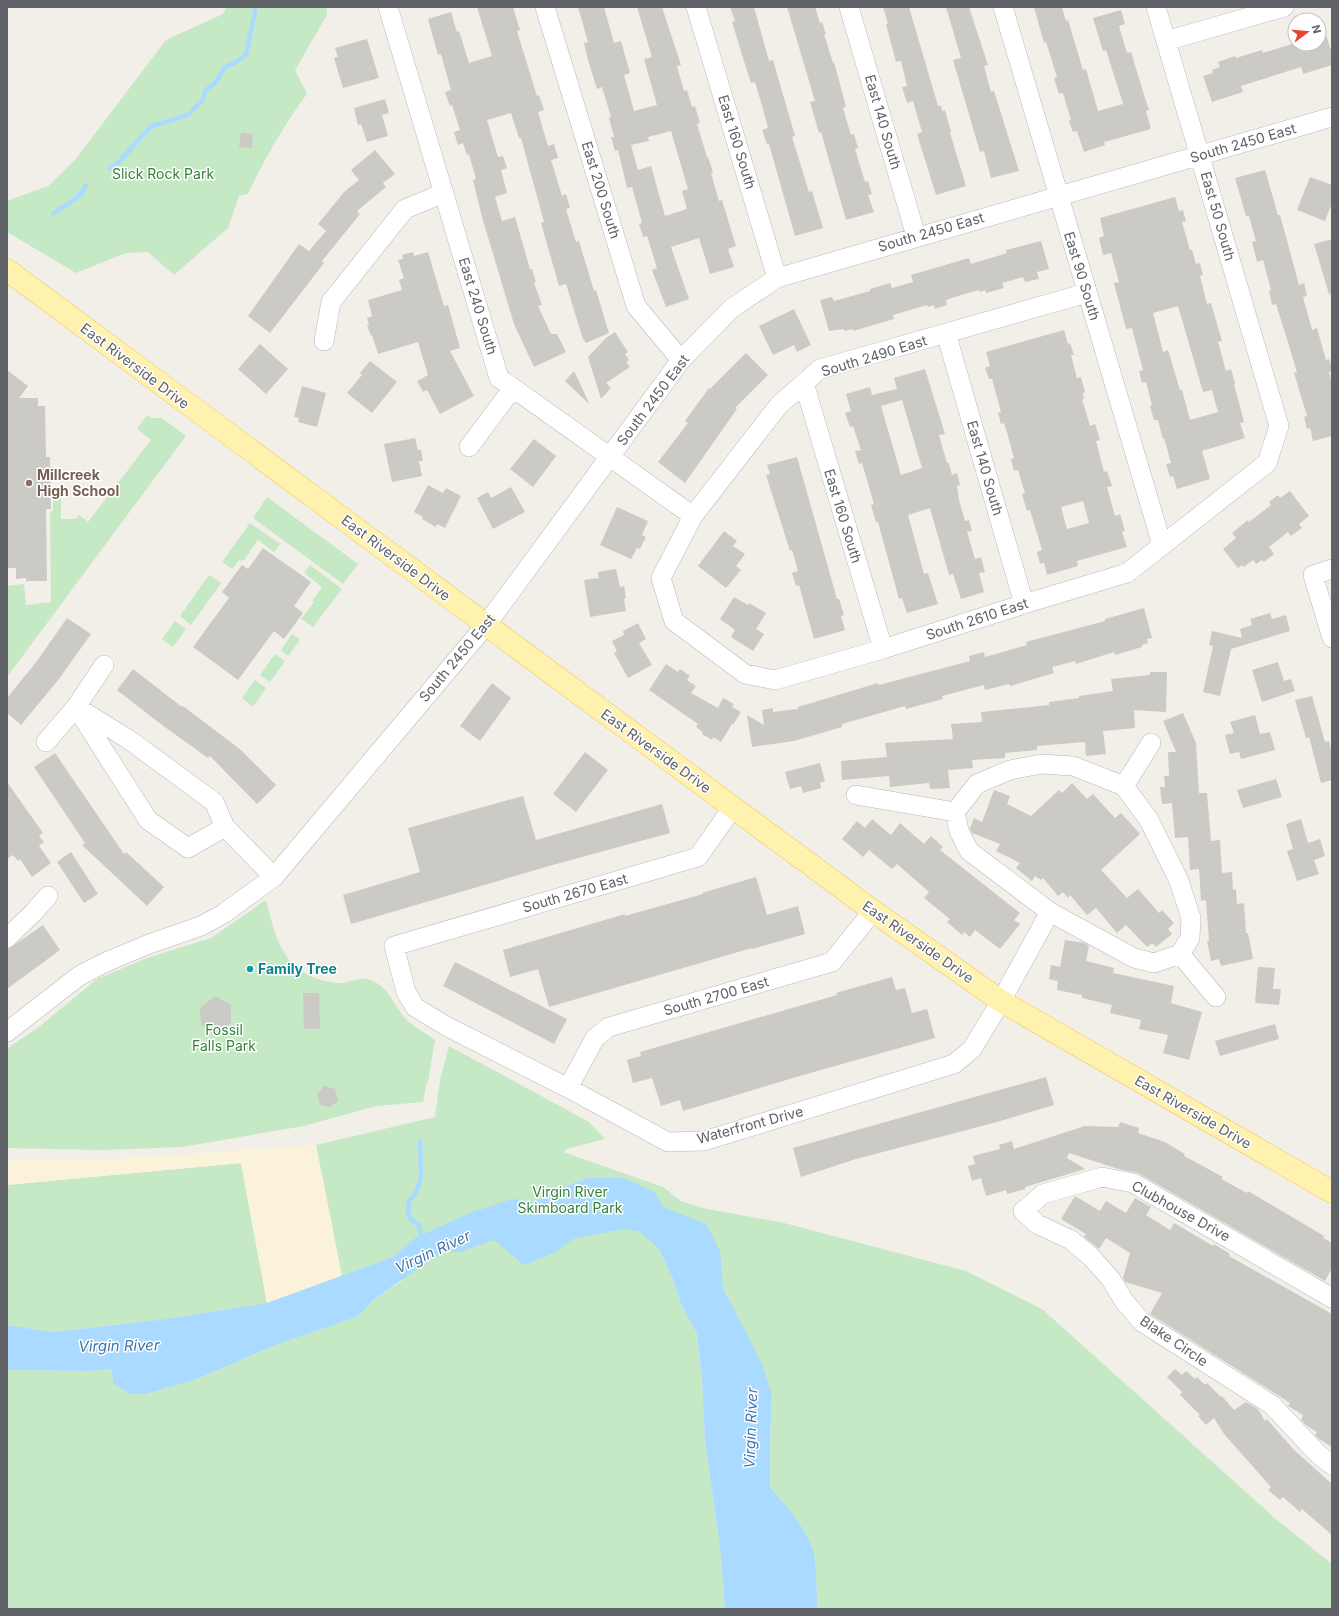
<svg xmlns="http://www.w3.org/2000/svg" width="1339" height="1616" viewBox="0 0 1339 1616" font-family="Inter,sans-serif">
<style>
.green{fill:#c5e8c5}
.sand{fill:#fbf3d9}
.water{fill:#aadaff}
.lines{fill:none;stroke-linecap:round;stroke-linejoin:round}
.stream{stroke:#aadaff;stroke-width:4.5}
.building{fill:#cccac5;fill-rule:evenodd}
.minor-casing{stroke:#b5b8bc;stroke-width:20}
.major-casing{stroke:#f2c960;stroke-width:23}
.minor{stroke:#fff;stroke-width:19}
.major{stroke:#fff2af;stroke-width:22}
.education-dot{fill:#8d6e63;stroke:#fff;stroke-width:1.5}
.culture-dot{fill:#0f9aa8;stroke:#fff;stroke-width:1.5}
.labels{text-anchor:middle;stroke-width:3;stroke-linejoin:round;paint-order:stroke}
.street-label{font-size:14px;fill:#5f6368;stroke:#fff}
.park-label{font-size:14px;fill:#348238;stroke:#fff}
.education-label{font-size:14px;font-weight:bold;fill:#785e54;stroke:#fff;text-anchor:start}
.culture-label{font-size:14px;font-weight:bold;fill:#0d838f;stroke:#fff;text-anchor:start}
.water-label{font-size:15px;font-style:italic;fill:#4174aa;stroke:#fff}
</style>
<rect width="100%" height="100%" fill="#f1efe8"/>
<path class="green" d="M227,7H327V15L295,70L307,94C284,125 265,158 248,194L239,196L228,228L174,275L148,252L126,253L76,273L7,232V201L48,186L75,160L166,40L223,14Z
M147,415L151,418H162L186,436L7,677V586L24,584L26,605L51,602L50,513L53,511V489H61V519H76L79,515L88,522L151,440L137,429Z
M267,497L358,564L343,584L253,518Z
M250,523L280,544L274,552L258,540L244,560L238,561L232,569L222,562Z
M310,565L342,589L313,627L301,619L314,602L312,601L322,587L304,573Z
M209,575L221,583L191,625L180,616Z
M175,621L186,629L173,647L162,639Z
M292,634L300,640L288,656L281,650Z
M275,654L285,661L270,682L260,675Z
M255,680L266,688L253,707L242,698Z
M266,900C277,943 285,977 337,983C346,984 358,977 367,979C389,985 392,1003 405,1018C413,1026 425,1033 435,1040L428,1082L427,1081L423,1102L376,1106L304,1126L182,1147L103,1150L7,1148V1049L40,1026L97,979L147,958L211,938Z
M449,1046L589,1122L605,1139L566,1149L564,1154L566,1153L663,1187L681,1201L702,1208L784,1223L966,1271L1042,1309L1278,1521L1332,1564V1609H818C816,1591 817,1571 814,1553C810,1534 783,1502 770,1487V1438L772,1395L748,1339L723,1288L720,1257L671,1275L681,1304L697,1334L702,1378L705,1441L720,1547L725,1609H7V1370L88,1371L111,1369L197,1379L273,1346L359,1316L373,1300L402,1281L415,1238L393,1257L342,1276L316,1145L435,1117L440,1080Z
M241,1163L267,1303L158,1320L52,1332L7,1325V1185Z"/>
<path class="sand" d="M316,1145L342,1276L267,1303L241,1163L7,1185V1159H118Z"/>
<path class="water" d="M589,1178H623L655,1192L663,1207L706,1224L720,1250L723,1288L762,1364L772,1395L770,1438V1487C783,1502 810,1533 814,1553C817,1571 816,1591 818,1609H725L720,1547L705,1441L702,1378L697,1334L681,1304L672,1277L660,1250L639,1231L623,1229L573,1239L554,1253L524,1265L494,1240L460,1252H442L373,1300L359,1316L273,1346L197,1379L145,1394H130L114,1384L111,1369L88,1371L7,1370V1325L52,1332L158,1320L267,1303L393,1257L415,1238L470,1213L512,1199L535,1202L563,1187Z"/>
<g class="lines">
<path class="stream" d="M110,169L121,160L139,139L152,126L188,115L202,101L206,90L215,83L225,67L233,64L246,55L256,7
M53,214C64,205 80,199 86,186
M420,1141L421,1178L416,1193L409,1201L408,1211L411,1220L419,1225L422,1240"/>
</g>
<path class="building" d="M477,7H513L520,30L517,31L537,96L539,95L544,110L538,112L548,146L554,144L558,158L551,160L562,196L566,194L570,208L566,209L576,242L579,241L594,291L596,290L609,333L586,343L583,339L566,284L559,286L541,223L544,222L521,138H519L511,113L487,120L498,157L503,156L507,168L501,170L507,193L495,197L502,221L515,217L530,269H532L536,282L534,283L542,305L538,306L551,334H557L566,352L534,367L514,324L482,217L473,180L476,179L469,154L467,155L463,143L458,145L454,132L460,130L452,105L450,106L445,92L451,90L441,54L438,55L428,19L451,12L457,32L459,31L469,63L492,56Z
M578,7H604L614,43L621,41L630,73L624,75L634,111L657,105L644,59L652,57L637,7H662L681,65L677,66L684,91L687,90L692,107L695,106L700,123L697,124L707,157H708L713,172L711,173L719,201L722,200L736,246L728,249L734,267L710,274L699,238L671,247L689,299L666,307L652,270L657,268L647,236L643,237L639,224L642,223L632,187L627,188L618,150L615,151L611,137H614L609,118L611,117L602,87L597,89L588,60L584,43L588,42ZM671,131L688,189L682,191L687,209L665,216L651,166L638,170L631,145L649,141L648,137Z
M730,7H754L769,61L773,60L795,136L792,137L809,192L812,191L823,228L795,236L769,144H767L762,130L768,128L763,109L755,82L751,83L743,58L732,22L735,21Z
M787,7H815L820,23L822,22L826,34H824L833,63L834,62L846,107L843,108L851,135L854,134L858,148L855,149L865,182L868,181L872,194L868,195L874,212L846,220L821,132L819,133L810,102L815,101Z
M883,7H909L938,106H941L942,111L945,110L951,132L950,133L966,186L936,195L917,134L922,132L913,101L907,103L902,87L907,86L901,61L896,62L886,24H888Z
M946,7H969L988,65L984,66L991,92L994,91L1019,171L991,178L984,151L980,152L953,60L961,58Z
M1034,7H1062L1066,21L1068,20L1083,70L1086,69L1098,111L1123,104L1106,50L1103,51L1093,18L1121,10L1125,24L1119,26L1127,53L1131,52L1145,98L1149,110L1146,111L1151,129L1104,142L1105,145L1084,152L1077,131L1073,132L1069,121L1071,120L1063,93L1059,94L1054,78L1057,77L1046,42L1044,43Z
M1319,21H1322L1332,54V65L1303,74L1301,67L1241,86L1243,92L1212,102L1203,76L1213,73L1212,70L1220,67L1218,62L1235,56L1236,58L1262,50L1263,53L1292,44H1319Z
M367,39L379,78L343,88L334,58L338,57L335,48Z
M385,99L389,113L382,115L388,136L367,142L361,124L358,125L354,108Z
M241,133L253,134L252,148L239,147Z
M375,150L395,174L383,183L386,187L357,211L360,214L322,261L324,263L270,333L248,316L299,244L309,251L326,231L318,224L345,191L359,180L351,170Z
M1265,170L1278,215H1280L1299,285L1304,283L1307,296L1303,297L1312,330L1317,328L1326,360L1329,359L1332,368V371L1329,372L1332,383V436L1313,441L1310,428L1307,429L1304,417L1307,416L1294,373L1297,372L1290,349L1276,304L1272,305L1269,291L1271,290L1263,260L1257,262L1252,242L1256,241L1249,216H1246L1235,178Z
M1310,177L1332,185V203L1325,221L1297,210Z
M1175,197L1179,211L1183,210L1186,221L1182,222L1190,250H1192L1196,264L1200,263L1203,275L1200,276L1207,304L1211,303L1222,341L1218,342L1226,371L1231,369L1235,383L1234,384L1244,422L1240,423L1245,438L1202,451L1210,479L1177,489L1173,476L1170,477L1166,464L1171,463L1164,438L1163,439L1158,420H1154L1150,406L1152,405L1146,382L1142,383L1139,371L1143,370L1132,328L1126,329L1114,283L1119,282L1111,253L1103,255L1099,238L1104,236L1100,218ZM1178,306L1203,392L1212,390L1218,412L1190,420L1182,390H1180L1168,350L1163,352L1153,313Z
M1332,239V294H1329L1314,244Z
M1041,241L1049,269L1037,272L1039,279L1025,282L1023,277L1002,283L1004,288L986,293L985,290L980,292L979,290L958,296L946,300L947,305L935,309L934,305L928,307L927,305L893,315L894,319L853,331V329L844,331V329L829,331L820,300L832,297L834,301L870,291V289L890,283L892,288L913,282L911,275L969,258L971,264L1007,253L1006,250Z
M413,252L414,256L428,252L444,306L448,305L460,348L450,351L474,396L440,414L427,390L423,392L417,381L428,375L418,342L378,354L372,335L371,336L367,325L369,324L367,318L372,316L368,300L402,290L399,280L404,278L398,260L403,259L402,255Z
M794,309L811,345L797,352L794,345L773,355L759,326Z
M1064,330L1068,344L1070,343L1074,355H1071L1077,378L1081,377L1085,392L1083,393L1084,399H1082L1090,426L1095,424L1100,440L1096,441L1104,472L1107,471L1112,486L1107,487L1115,516L1120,514L1125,531L1122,532L1127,547L1077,561L1078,566L1047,575L1044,563L1040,564L1037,552L1042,550L1030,510L1027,511L1022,494L1025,493L1018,470L1014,471L1011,459L1014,458L1008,436L1004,423L1001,424L998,413L1001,412L992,379H989L985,368L990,366L986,352ZM1083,501L1089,523L1067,529L1061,507Z
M615,332L628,352L625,354L629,360L626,362L630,367L606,383L611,388L601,399L588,357L606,338Z
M260,344L288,369L266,394L238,369Z
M746,353L768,375L735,408L737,409L685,483L658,462L688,423L685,421L709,388L710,389Z
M370,361L397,382L372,413L347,393L362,375L360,373Z
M925,369L945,434L939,435L947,463H949L952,475L957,473L960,485L957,486L959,500L965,521L969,520L972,531L967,532L975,559L981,557L985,572L979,573L984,592L961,599L953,574L949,575L930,508L908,515L924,574L928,573L938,604L907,613L902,598L899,599L878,522H876L871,505L874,504L862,463L859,464L855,451L861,450L853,426L850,427L845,413L851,411L846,394L870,387L872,395L897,389L894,378ZM902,400L922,468L901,475L881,406Z
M7,370L28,386L19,398H38V406H45L46,457H50L51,509H46L47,581H26V578L16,579V568H7Z
M574,371L589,403H588L565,381Z
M302,386L326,393L317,427L298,422L299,418L294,417Z
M415,438L418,450H421L423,461H419L422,476L392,482L384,444Z
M534,439L556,456L533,487L510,469Z
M797,457L837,599H839L844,615L841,616L845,630L814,639L799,585L796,586L792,573L798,571L792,550L790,551L766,475L770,474L767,465Z
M428,485L443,493L446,488L461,496L445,528L437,524L436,527L422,519L423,517L414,512Z
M511,487L525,512L493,529L477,498L488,492L491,498Z
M1290,491L1309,516L1299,524L1302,528L1291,536L1288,532L1269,547L1274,554L1264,562L1262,560L1256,564L1253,560L1244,567L1242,565L1238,568L1223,549L1236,538L1232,533L1248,520L1249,522L1271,505L1269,502L1278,495L1280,498Z
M617,507L648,521L642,535L646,537L640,549L637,548L631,559L600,545Z
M724,531L737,541L733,546L745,554L736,566L741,570L726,588L698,566Z
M263,548L311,582L294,606L303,613L284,639L274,631L238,680L193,647L229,598L222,592L242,565L248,569Z
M616,569L620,587L624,586L626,598L624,599L626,611L590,617L584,580L599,578L598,572Z
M734,597L748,605L749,603L766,613L756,629L764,634L753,651L731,637L735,630L720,619Z
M1144,608L1152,638L1147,639L1148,643L1142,645V647L1115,655L1114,652L1076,664L1075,661L1052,667L1054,673L1010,686L1009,684L985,690L984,685L942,696L943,699L906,709L905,706L842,724V727L794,741L752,747L747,715L764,725L762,710L773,708V712L798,709V707L878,683L879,685L970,661L969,656L984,652L985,657L1027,645L1026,642L1105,621V619Z
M1270,613L1272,619L1286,615L1290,631L1231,649L1220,696L1203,692L1213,646L1209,645L1212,631L1242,638L1240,629L1252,625L1250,619Z
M67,618L91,634L59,679L21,725L7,713V698L37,661Z
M638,623L646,639L639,643L652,665L628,678L614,653L617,651L612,641L624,635L623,631Z
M1278,662L1284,681L1291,679L1295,691L1262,702L1252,670Z
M666,664L678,672L680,669L690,676L687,680L696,686L691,693L718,708L723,698L734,704L732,707L741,712L733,725L732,724L721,742L713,737L712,740L702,734L703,732L696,727L698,724L649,690Z
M133,669L182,707L183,706L241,750L276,785L257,804L210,756L208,758L158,722L117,690Z
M1150,672H1167L1166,712L1134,710L1135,728L1103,731L1106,754L1086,756L1085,742L1037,746V750L1005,753V758L972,760L973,768L948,770L950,788L930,789L929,783L890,787L889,776L842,780L841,761L887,757L885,743L953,739L951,724L982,722L981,712L1049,705V702L1079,698V696L1113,691L1111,679L1150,675Z
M492,683L511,698L480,741L460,726Z
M1312,696L1325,742L1329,741L1332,755V780L1321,783L1309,737L1306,738L1295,700Z
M1183,713L1196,743L1199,793H1207L1211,841L1220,840L1222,873L1232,872L1233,890L1236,889L1237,904L1244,903L1246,933H1248L1253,959L1221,966L1219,959L1211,961L1207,941H1209L1206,900L1201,901L1199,869L1190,870L1188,837L1175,838L1172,803L1162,804L1160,787H1165L1164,776H1169L1168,752H1176L1163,721Z
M1255,715L1260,734L1270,732L1275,750L1241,759L1239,752L1230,754L1225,735L1234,733L1230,722Z
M585,752L608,770L576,812L553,794Z
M55,753L124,854L126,852L164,887L147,906L82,845L85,843L34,767Z
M820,763L825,782H820L821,788L803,793L801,786L790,789L785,772Z
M1276,779L1282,797L1243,808L1237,790Z
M7,782L43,833L39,836L44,842L39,846L51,863L32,877L20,859L18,861L13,855L7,859Z
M1072,783L1087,799L1093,794L1115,818L1121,813L1140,834L1101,870L1127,898L1138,889L1159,913L1162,910L1174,923L1168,929L1172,934L1156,947L1152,943L1147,947L1126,925L1117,933L1096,908L1087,915L1070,895L1068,898L1063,892L1058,896L1043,878L1041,880L1035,876L1032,881L1016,868L1020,863L996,851L1000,844L972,833L970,829L974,818L982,822L994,790L1010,796L1007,804L1031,816L1059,790L1062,793Z
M523,796L536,840L662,804L670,833L549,866L351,924L343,895L420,872L408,828Z
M872,819L891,835L900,823L924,844L931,836L943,847L940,850L1020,913L1014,920L1020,924L1000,949L975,930L970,937L964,932L962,935L947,922L950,919L924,898L929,892L897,864L892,869L869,850L863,857L842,839L857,821L865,828Z
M1301,819L1308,843L1320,839L1325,856L1314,860L1319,874L1297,881L1287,851L1293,849L1286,824Z
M71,852L98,894L84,903L57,862Z
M756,877L767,915L798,906L805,934L752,949V948L549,1007L538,969L510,977L503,950L625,914V916L703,894L702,893Z
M43,925L60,950L7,989V950Z
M1065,940L1085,943L1089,946L1086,961L1114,968L1113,973L1174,986L1171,1003L1202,1012L1189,1060L1163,1053L1168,1035L1139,1029L1141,1020L1110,1013L1112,1005L1082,998V995L1057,990L1058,981L1049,979L1051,965L1060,967Z
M455,962L567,1019L554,1044L443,986Z
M1258,967L1275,968L1273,989H1281L1279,1005L1255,1003Z
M892,977L896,990L905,988L912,1013L927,1009L935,1038L803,1075L683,1111L680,1100L661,1106L652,1078L633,1083L627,1060L641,1056L640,1052L837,995L836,993Z
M303,993H319L320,1029H304Z
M215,996L231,1005V1023L217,1033L201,1025L200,1008Z
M1275,1024L1279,1039L1220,1056L1215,1041Z
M1046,1077L1054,1105L997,1122L856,1159L801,1177L793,1148Z
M324,1086L335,1089L338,1101L330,1107L320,1105L317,1094Z
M1120,1122L1139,1128L1138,1133L1165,1142L1185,1154L1184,1156L1223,1177L1221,1179L1247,1193L1248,1191L1324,1236L1323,1238L1332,1243V1268L1325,1281L1138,1173L1118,1169L1069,1153L1067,1158L1085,1169L1025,1187V1189L1007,1194L1006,1190L986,1196L981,1178L972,1181L968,1166L975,1164L973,1156L1000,1149L999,1145L1012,1141L1014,1149L1085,1126L1118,1127Z
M1075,1196L1100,1211L1106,1201L1126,1213L1135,1198L1151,1207L1146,1215L1170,1230L1174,1223L1213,1246L1214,1244L1230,1254L1229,1256L1332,1314V1447L1319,1439L1315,1435L1317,1432L1306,1425L1301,1420L1303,1415L1288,1406L1290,1403L1150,1314L1162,1293L1125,1282L1123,1278L1130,1253L1106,1238L1099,1249L1084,1237L1086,1234L1061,1219Z
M1175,1369L1182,1375L1186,1371L1195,1379L1197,1377L1205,1385L1207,1383L1221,1397L1222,1396L1234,1410L1246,1402L1258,1409L1265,1421L1267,1419L1293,1449L1332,1484V1535L1302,1509L1300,1512L1283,1497L1280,1500L1268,1490L1271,1487L1224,1434L1214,1418L1206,1425L1198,1416L1200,1415L1180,1395L1182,1392L1167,1377Z"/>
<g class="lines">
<g class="minor-casing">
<path id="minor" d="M388,7L499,378L693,516
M545,7L636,306L681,360
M696,7L777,278
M849,7L916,236
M1003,7L1162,545
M1166,41L1284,7
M1087,293L820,369L779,405L693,516L661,578L674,621L745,674L775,680L883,649L1024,604L1127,573L1267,463L1279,426L1156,7
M946,333L1024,604
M324,341L331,302L405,209L444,193
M804,383L883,649
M469,447L513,388
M1332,569L1313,575L1332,638
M104,665L76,707L148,820L188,848L225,827
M46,742L76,707L128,739L214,802L225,827L274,877
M1041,764L1073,766L1124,786L1149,820L1179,881L1191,918L1190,938L1180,954L1154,963L1134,958L1050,912L969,851L959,831L955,812L977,784L1010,770Z
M1124,786L1151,743
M856,795L955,812
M733,807L698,857L394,946L406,992L415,1007L446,1026L568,1088L668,1142L704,1141L954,1064L972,1049L1001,1001L1050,912
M7,938L34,912L48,896
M1180,954L1216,997
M7,1032L79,976L106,962L149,944L201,926L223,914L274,877L486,625L681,360L732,308L777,278L1332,117
M568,1088L595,1038L609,1027L832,962L873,911
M1332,1298L1133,1183L1102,1177L1043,1194L1023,1211L1037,1224L1071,1240L1091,1257L1110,1278L1124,1301L1142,1322L1272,1405L1318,1454L1332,1465"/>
</g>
<g class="major-casing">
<path id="major" d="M7,270L873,911L1001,1001L1332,1192"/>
</g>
<use href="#minor" class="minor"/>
<use href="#major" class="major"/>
</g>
<circle class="education-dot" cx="29" cy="483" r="4"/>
<circle class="culture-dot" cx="250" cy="969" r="4"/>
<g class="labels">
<g class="street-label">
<text transform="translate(883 122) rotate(74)" y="5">East 140 South</text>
<text transform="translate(737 142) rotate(73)" y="5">East 160 South</text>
<text transform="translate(1243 143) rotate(-16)" y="5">South 2450 East</text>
<text transform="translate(601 190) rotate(73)" y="5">East 200 South</text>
<text transform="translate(1218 216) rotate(74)" y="5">East 50 South</text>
<text transform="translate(931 232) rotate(-16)" y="5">South 2450 East</text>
<text transform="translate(1082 276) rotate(73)" y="5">East 90 South</text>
<text transform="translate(478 306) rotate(73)" y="5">East 240 South</text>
<text transform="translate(874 356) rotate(-17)" y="5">South 2490 East</text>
<text transform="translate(135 366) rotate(37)" y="5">East Riverside Drive</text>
<text transform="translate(653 400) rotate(-53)" y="5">South 2450 East</text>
<text transform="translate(985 468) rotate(74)" y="5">East 140 South</text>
<text transform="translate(843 516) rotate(73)" y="5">East 160 South</text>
<text transform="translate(396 558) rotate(37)" y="5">East Riverside Drive</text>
<text transform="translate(977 619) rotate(-18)" y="5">South 2610 East</text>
<text transform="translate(457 658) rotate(-50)" y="5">South 2450 East</text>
<text transform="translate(656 751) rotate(36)" y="5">East Riverside Drive</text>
<text transform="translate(575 893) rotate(-16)" y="5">South 2670 East</text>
<text transform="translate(918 942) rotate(35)" y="5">East Riverside Drive</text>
<text transform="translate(716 996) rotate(-16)" y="5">South 2700 East</text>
<text transform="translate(1193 1112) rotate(30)" y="5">East Riverside Drive</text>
<text transform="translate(750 1125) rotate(-15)" y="5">Waterfront Drive</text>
<text transform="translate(1181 1211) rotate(29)" y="5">Clubhouse Drive</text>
<text transform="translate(1174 1341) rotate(34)" y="5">Blake Circle</text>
</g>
<g class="park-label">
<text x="163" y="179">Slick Rock Park</text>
<text x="224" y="1035">Fossil<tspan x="224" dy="16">Falls Park</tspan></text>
<text x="570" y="1197">Virgin River<tspan x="570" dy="16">Skimboard Park</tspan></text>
</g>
<g class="education-label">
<text x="37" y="480">Millcreek<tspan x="37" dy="16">High School</tspan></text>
</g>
<g class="culture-label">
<text x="258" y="974">Family Tree</text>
</g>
<g class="water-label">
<text transform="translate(433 1252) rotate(-25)" y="5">Virgin River</text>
<text transform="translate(119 1346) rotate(-1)" y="5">Virgin River</text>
<text transform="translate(751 1428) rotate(-88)" y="5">Virgin River</text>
</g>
</g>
<rect width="1339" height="1616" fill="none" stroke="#5f6368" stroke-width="16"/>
<g transform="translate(1307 32) rotate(74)"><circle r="19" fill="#ffffff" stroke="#bfc1c3"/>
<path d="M0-3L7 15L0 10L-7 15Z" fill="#ea4335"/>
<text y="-6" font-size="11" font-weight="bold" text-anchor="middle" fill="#5f6368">N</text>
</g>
</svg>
